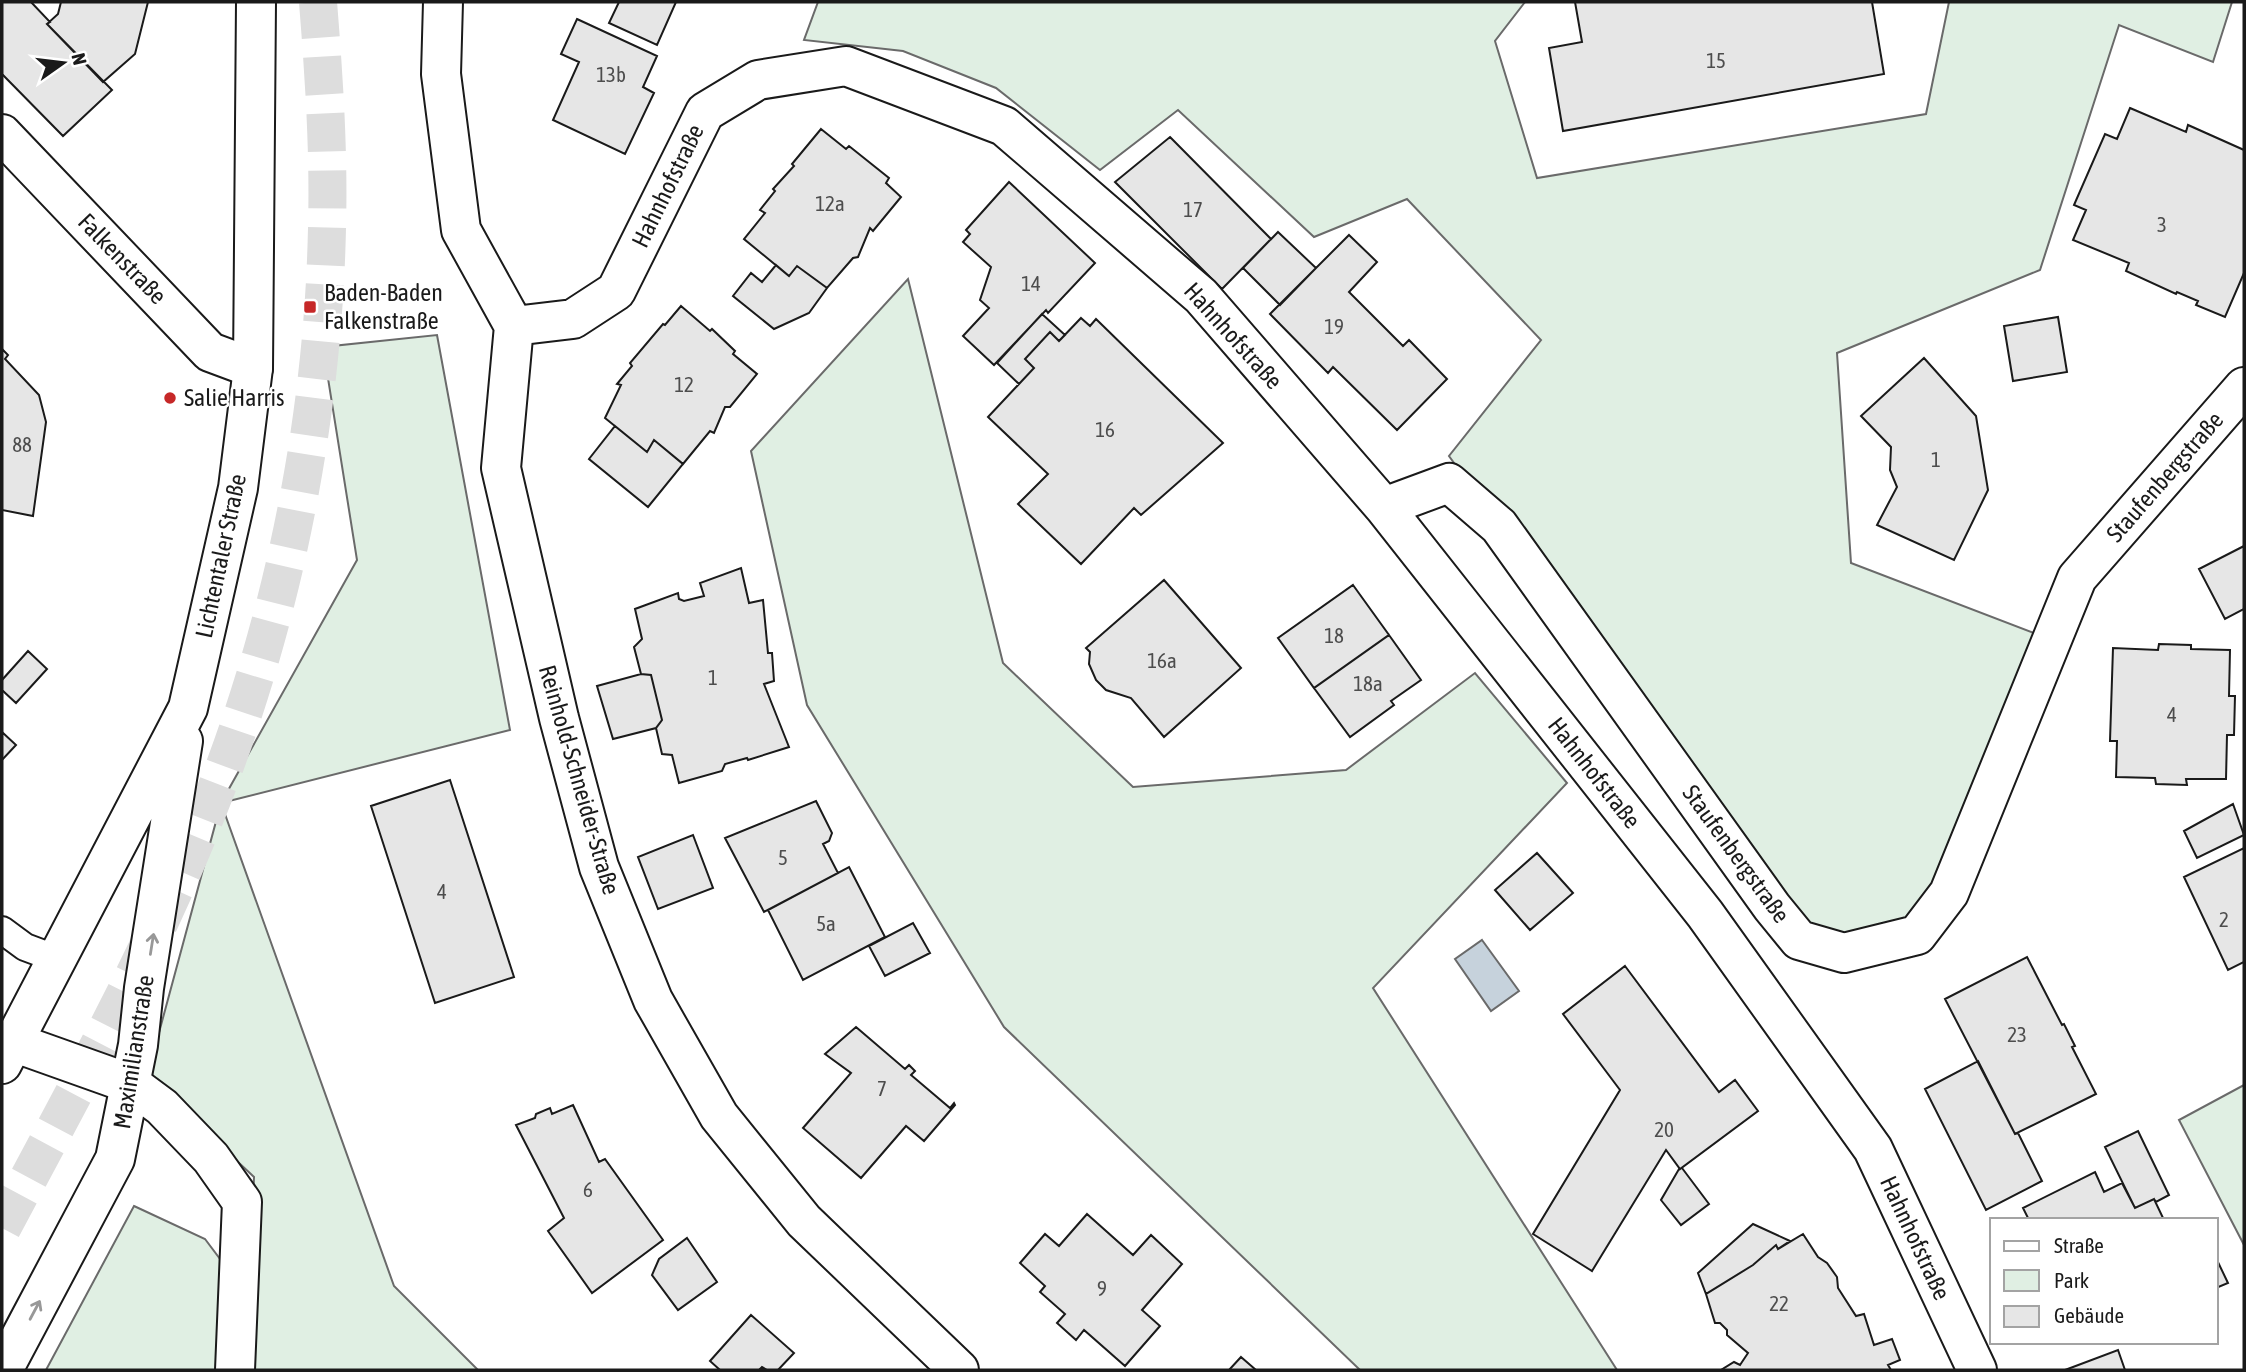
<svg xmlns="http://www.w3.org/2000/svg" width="2246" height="1372" viewBox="0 0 2246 1372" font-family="'Asap Condensed',sans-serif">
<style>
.green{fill:#e0efe3;stroke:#6a6a6a;stroke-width:2}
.water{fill:#c6d2dc;stroke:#6a6a6a;stroke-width:2}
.building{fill:#e6e6e6;stroke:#1a1a1a;stroke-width:2}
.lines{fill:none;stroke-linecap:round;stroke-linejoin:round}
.primary-tunnel{stroke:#ddd;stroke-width:38;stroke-dasharray:38 19;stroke-linecap:butt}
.service-casing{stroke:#1a1a1a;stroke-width:30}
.minor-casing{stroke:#1a1a1a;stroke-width:42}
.secondary-casing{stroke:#1a1a1a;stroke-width:42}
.service{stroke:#fff;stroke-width:26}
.minor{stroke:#fff;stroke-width:38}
.secondary{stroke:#fff;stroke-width:38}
.oneway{stroke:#989898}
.poi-dot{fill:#c62828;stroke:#fff;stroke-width:2.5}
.labels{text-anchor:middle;stroke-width:5;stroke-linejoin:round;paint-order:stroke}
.number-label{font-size:21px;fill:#4d4d4d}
.street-label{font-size:24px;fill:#1a1a1a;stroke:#fff}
.poi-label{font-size:24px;fill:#1a1a1a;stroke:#fff;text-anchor:start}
</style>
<rect width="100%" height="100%" fill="#fff"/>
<path class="green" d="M818,2H1525L1495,41L1537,178L1926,114L1949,2H2232L2213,62L2119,25L2040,270L1837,353L1851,563L2034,633L1917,935L1799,940L1449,456L1541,340L1407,199L1314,237L1178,110L1100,170L996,88L903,51L804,40Z
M908,279L1003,663L1133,787L1346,770L1475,673L1567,783L1373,988L1617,1370H1360L1004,1027L807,705L751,451Z
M437,335L510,730L221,803L394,1286L478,1370H247L254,1177L147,1077L221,803L357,560L323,347Z
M2244,1085V1245L2179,1120Z
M134,1206L205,1239L238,1283L235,1370H46Z"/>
<path class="water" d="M1482,940L1519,991L1491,1011L1455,959Z"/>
<path class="building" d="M2,2H31L50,22L47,24L112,90L63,136L2,74Z
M61,2H148L135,54L103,82L47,24L58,14Z
M619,2H676L657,45L609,23Z
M1575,2H1872L1884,74L1563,131L1549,48L1582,42Z
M577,19L657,56L643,87L654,93L625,154L553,120L579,62L561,54Z
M2130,108L2186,132L2188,125L2244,150V273L2225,317L2196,305L2198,301L2177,292L2176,294L2126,271L2129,263L2073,240L2086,210L2074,205L2105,134L2117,139Z
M821,129L846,149L849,146L889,178L886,183L901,197L873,231L870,228L858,257L853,258L827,288L797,266L789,276L744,239L765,213L760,210L775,191L773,189L794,166L792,164Z
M1170,137L1271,239L1222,289L1115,182Z
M1009,182L1095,263L1048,313L1046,310L994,365L963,336L989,308L980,300L991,267L963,242L970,234L966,230Z
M1278,232L1316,268L1280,305L1243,268Z
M1349,235L1377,262L1349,292L1403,346L1409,340L1447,379L1397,430L1333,367L1328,373L1270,314Z
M776,265L789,276L797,266L827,288L809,313L774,329L733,296L751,273L762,282Z
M681,306L710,331L712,329L735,351L733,354L757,374L730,407H725L714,433L710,431L683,464L654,440L647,452L605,418L621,385L617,384L632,366L630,363L663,324L665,325Z
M1042,314L1065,335L1059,341L1050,332L1025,359L1034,368L1019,384L997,363Z
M2058,317L2067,372L2013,381L2004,326Z
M1081,318L1090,326L1096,319L1223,443L1141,515L1134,508L1081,564L1018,504L1048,474L988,417L1034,368L1025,359L1050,332L1059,341Z
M2,349L8,355L5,359L39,395L46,422L33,516L2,510Z
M1924,358L1976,416L1988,490L1954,560L1877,525L1897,487L1890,470L1891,447L1861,416Z
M615,426L647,452L654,440L683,464L648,507L589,459Z
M2244,546V609L2225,619L2199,569Z
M741,568L749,603L763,600L768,653H772L774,681L764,684L789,747L748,760L747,758L725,764L722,771L679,783L672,755L662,754L656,728L662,720L651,675L641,674L634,647L642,639L635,609L678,593L679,599L684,601L704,596L700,583Z
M1164,580L1241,668L1164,737L1131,698L1106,690L1096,680L1089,664L1090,652L1086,648Z
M1353,585L1389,635L1314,688L1278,638Z
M1389,635L1421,680L1391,701L1394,705L1350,737L1314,688Z
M2159,644L2191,645V649L2230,650L2229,696H2235L2234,735H2227L2226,779H2186L2187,785L2156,784L2155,778L2116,777L2117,741H2110L2113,648L2158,650Z
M28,651L47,669L16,703L2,690V680Z
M641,674L651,675L662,720L656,728L613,739L597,686Z
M2,732L16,745L2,760Z
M450,780L514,977L435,1003L371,806Z
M816,801L832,833L829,841L823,844L838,873L764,912L725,838Z
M2233,804L2244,835L2197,858L2184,831Z
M693,835L713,888L658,909L638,857Z
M2244,848V962L2228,970L2184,877Z
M1537,853L1573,893L1530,930L1495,890Z
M849,867L885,937L803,980L768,910Z
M913,923L930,953L885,976L869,946Z
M2027,957L2062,1025L2064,1024L2075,1046L2072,1047L2096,1094L2015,1134L1945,999Z
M1625,966L1719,1092L1735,1080L1758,1111L1680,1169L1666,1150L1592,1271L1533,1234L1620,1090L1563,1014Z
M856,1027L905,1069L909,1065L915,1071L911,1075L950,1108L954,1103L955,1105L924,1141L906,1126L861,1178L803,1128L851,1073L825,1054Z
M1978,1061L2015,1134L2018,1133L2042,1181L1986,1210L1925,1089Z
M573,1105L599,1162L605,1159L663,1240L592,1293L548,1231L564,1218L516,1125L535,1118L536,1114L550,1108L552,1114Z
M2138,1131L2169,1195L2156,1202L2154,1199L2135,1208L2105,1147Z
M1682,1168L1709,1204L1681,1225L1661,1200L1679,1169Z
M2095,1172L2104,1192L2122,1183L2135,1208L2154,1199L2164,1220H2029L2023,1208Z
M1087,1214L1133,1255L1151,1235L1182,1264L1142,1310L1160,1326L1125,1366L1084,1330L1076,1340L1057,1323L1065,1314L1040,1292L1045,1286L1020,1263L1045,1234L1059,1246Z
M1753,1224L1790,1241L1778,1249L1776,1245L1753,1265L1706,1294L1698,1273Z
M1803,1234L1818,1257L1827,1263L1837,1277L1838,1288L1856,1316L1864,1314L1874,1345L1892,1339L1900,1360L1888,1365L1891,1370H1721L1734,1362L1740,1365L1748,1353L1727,1335V1330L1720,1323H1715L1706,1294L1753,1265L1776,1245L1778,1249Z
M687,1238L717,1282L678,1310L652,1275L659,1259Z
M2216,1258L2228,1283L2216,1288Z
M751,1315L794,1353L778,1370H767L762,1367L759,1370H720L710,1361Z
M2118,1350L2125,1370H2065Z
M1241,1357L1256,1370H1229Z"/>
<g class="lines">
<path class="primary-tunnel" d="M2,1228C78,1085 157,943 215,792C284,614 323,419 327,228C329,152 324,77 318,2"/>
<g class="service-casing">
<path id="service" d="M2,930L25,947L57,959"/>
</g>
<g class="minor-casing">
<path id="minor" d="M443,2L441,74L461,230L514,326L573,319L616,291L705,112L758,80L846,66L1004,126L1201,296L1384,507L1705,914L1873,1149L1977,1370
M2,134L210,352L253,368
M514,326L501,468L559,718L599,867L653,1000L719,1116L804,1221L959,1370
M1384,507L1449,483L1499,526L1772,907L1799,940L1844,953L1917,935L1949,893L2077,578L2244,387
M13,1042L131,1084L162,1107L211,1158L242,1202L235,1370"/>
</g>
<g class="secondary-casing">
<path id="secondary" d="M2,1064L188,708L238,488L253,368L256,2
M3,1370L115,1159L138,1045L144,988L183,741"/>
</g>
<use href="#service" class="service"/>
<use href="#minor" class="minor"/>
<use href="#secondary" class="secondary"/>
</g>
<defs><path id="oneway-shaft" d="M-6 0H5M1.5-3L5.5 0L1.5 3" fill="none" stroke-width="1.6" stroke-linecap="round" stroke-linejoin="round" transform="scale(1.75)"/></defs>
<g class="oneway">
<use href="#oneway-shaft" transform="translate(152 944) rotate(-81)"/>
<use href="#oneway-shaft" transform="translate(35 1310) rotate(-62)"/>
</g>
<g class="poi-dot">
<rect x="303" y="300" width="14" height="14" rx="3.5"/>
<circle cx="170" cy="398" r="7"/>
</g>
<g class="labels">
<g class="number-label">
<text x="1716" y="68">15</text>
<text x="611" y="82">13b</text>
<text x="830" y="211">12a</text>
<text x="1193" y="217">17</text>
<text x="2162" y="232">3</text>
<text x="1031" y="291">14</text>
<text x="1334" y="334">19</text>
<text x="684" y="392">12</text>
<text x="1105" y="437">16</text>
<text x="22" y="452">88</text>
<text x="1936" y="467">1</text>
<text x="1334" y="643">18</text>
<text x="1162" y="668">16a</text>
<text x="713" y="685">1</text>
<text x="1368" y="691">18a</text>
<text x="2172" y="722">4</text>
<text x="783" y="865">5</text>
<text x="442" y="899">4</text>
<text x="2224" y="927">2</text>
<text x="826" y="931">5a</text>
<text x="2017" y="1042">23</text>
<text x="882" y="1096">7</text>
<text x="1664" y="1137">20</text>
<text x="588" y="1197">6</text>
<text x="1102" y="1296">9</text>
<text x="1779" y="1311">22</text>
</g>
<g class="street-label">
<text transform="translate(668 186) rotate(-64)" y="8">Hahnhofstraße</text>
<text transform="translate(122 259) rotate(46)" y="8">Falkenstraße</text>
<text transform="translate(1233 336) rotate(48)" y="8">Hahnhofstraße</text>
<text transform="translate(2165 477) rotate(-49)" y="8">Staufenbergstraße</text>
<text transform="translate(221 556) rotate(-78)" y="8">Lichtentaler Straße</text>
<text transform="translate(1594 773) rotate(52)" y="8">Hahnhofstraße</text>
<text transform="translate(579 780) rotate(74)" y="8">Reinhold-Schneider-Straße</text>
<text transform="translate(1736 854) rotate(54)" y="8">Staufenbergstraße</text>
<text transform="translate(134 1052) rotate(-81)" y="8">Maximilianstraße</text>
<text transform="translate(1915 1238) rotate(65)" y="8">Hahnhofstraße</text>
</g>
<g class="poi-label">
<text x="324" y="301">Baden-Baden<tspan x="324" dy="28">Falkenstraße</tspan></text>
<text x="184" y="406">Salie Harris</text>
</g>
</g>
<rect width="2246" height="1372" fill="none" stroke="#1a1a1a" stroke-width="7"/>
<rect x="1990" y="1218" width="228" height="126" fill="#ffffff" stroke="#a3a3a3" stroke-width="2"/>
<rect x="2004" y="1241" width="35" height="10" fill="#ffffff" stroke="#a3a3a3" stroke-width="2"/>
<text x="2054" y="1253" font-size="21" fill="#1a1a1a">Straße</text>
<rect x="2004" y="1270" width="35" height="21" fill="#e0efe3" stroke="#a3a3a3" stroke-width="2"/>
<text x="2054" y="1288" font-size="21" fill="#1a1a1a">Park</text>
<rect x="2004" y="1306" width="35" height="21" fill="#e6e6e6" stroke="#a3a3a3" stroke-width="2"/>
<text x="2054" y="1323" font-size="21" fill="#1a1a1a">Gebäude</text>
<g transform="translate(63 63) rotate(76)" stroke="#ffffff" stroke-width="5" paint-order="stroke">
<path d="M0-5L12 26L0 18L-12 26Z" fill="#1a1a1a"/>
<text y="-10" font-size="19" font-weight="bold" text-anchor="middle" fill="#1a1a1a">N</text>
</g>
</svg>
